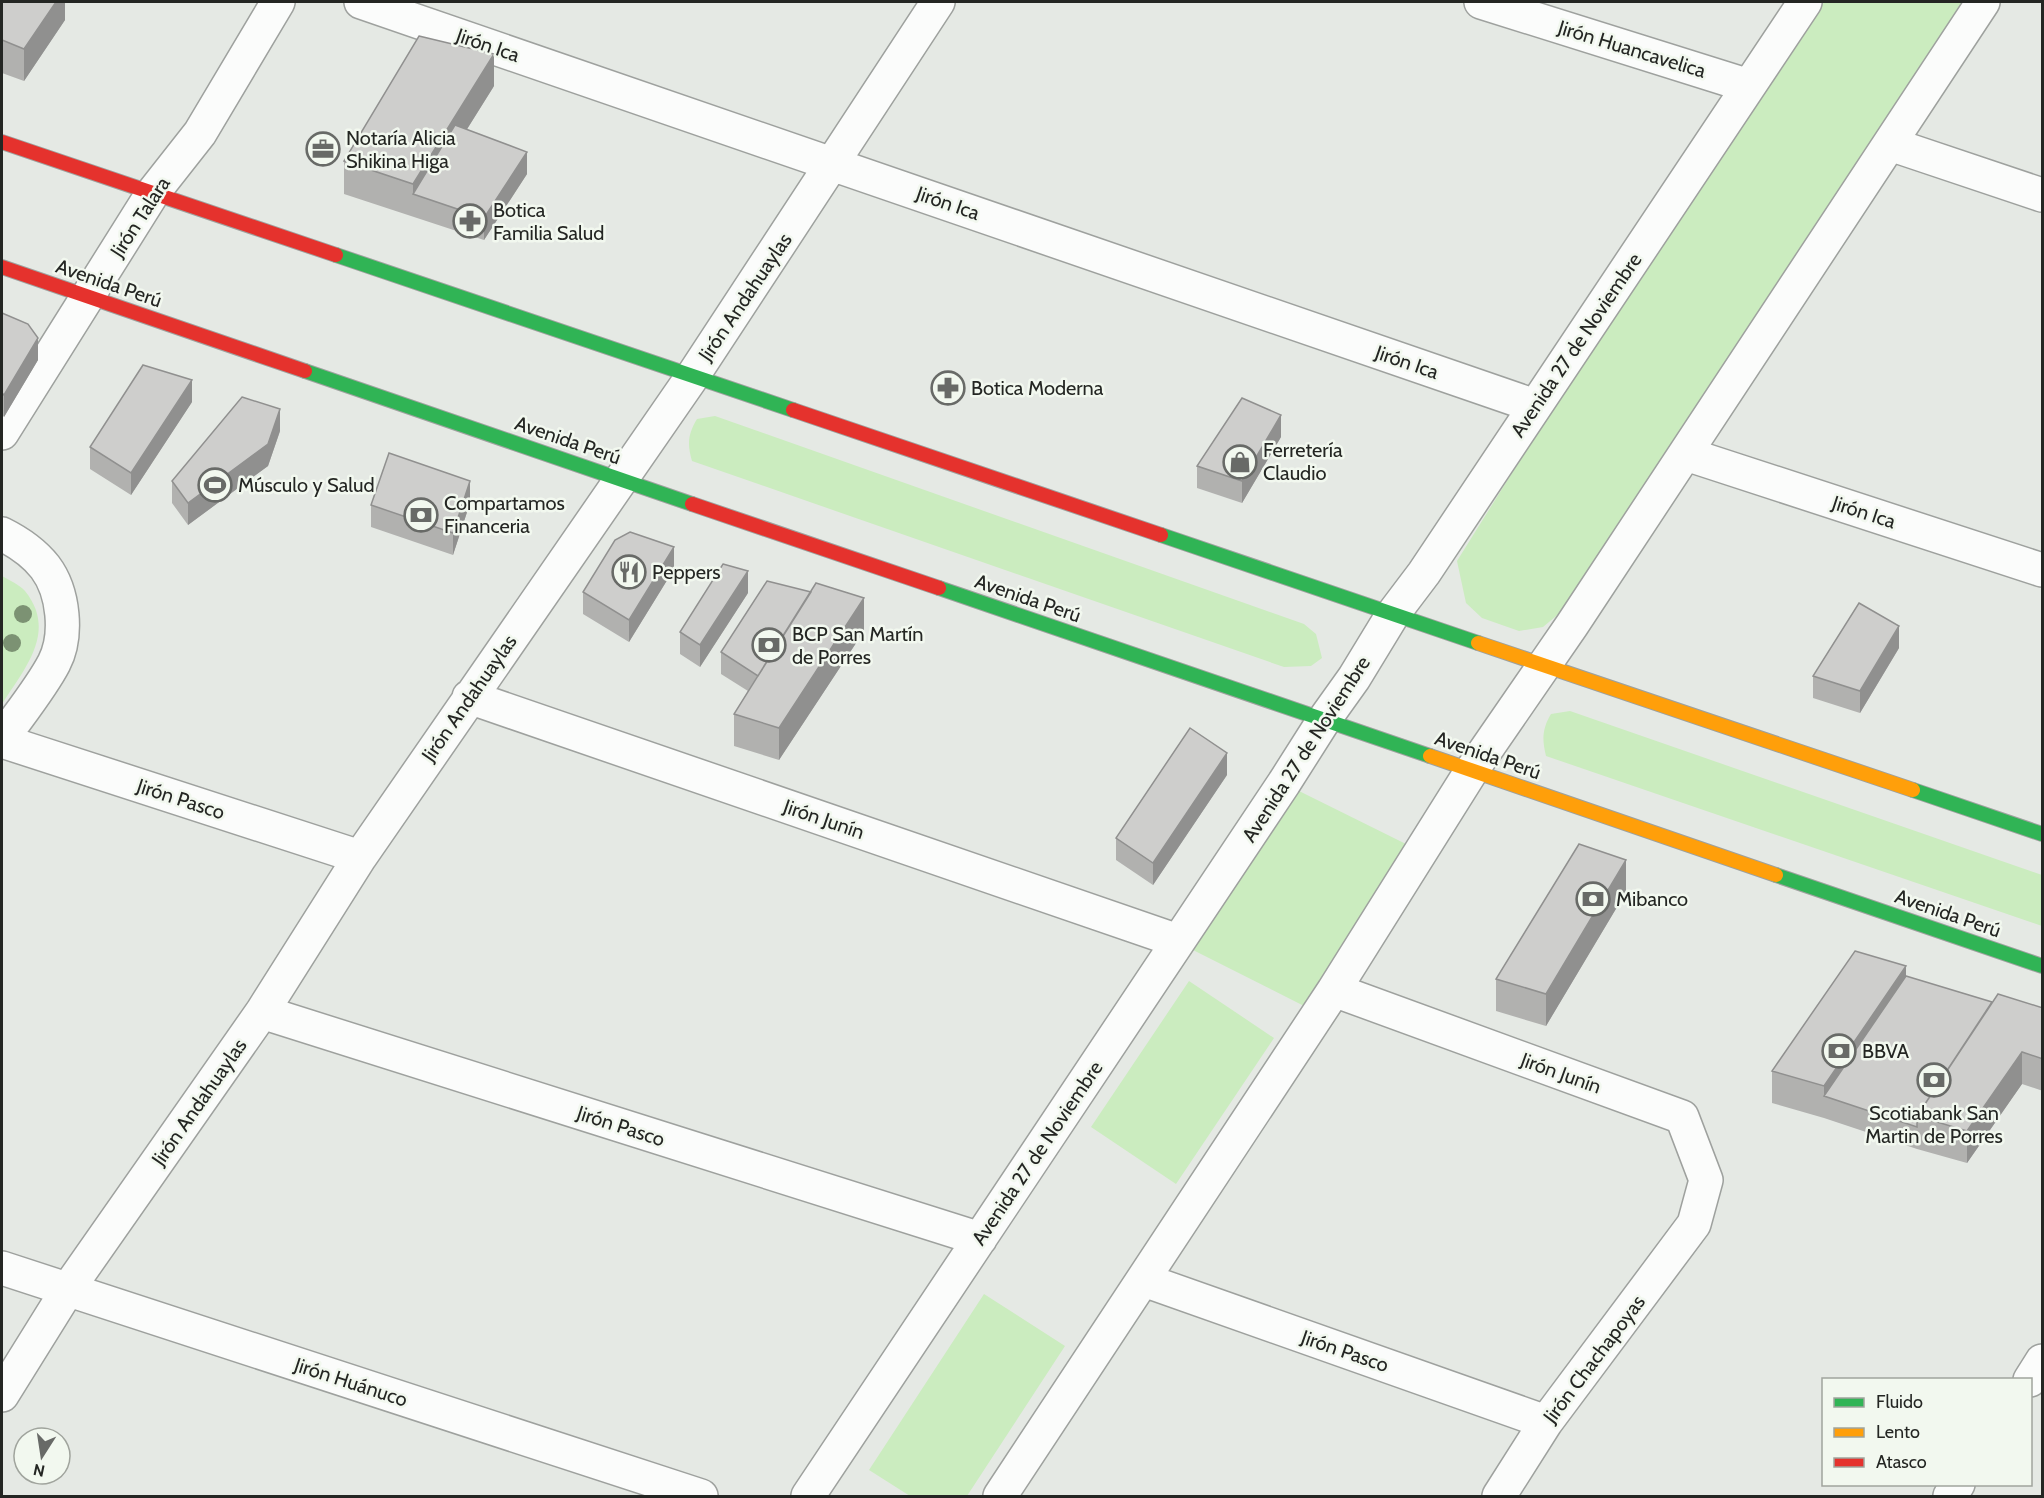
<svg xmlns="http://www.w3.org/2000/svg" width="2044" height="1498" viewBox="0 0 2044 1498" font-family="Cabin,sans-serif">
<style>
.green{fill:#cbecbf}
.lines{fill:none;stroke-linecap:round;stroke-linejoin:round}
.street-casing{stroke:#9ea19e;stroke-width:36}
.fast-casing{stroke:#9ea19e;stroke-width:16}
.slow-casing{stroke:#9ea19e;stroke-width:16}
.jam-casing{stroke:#9ea19e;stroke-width:16}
.street{stroke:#fbfcfb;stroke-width:33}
.fast{stroke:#30b455;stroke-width:14}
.slow{stroke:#ff9f0a;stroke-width:14}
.jam{stroke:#e5322d;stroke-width:14}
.tree{fill:#7c9273}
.wall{fill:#b1b1af}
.shaded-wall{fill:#90908f}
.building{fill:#cececc;stroke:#90908f;stroke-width:1.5}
.labels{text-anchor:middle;stroke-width:5;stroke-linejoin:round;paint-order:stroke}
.street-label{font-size:20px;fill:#242623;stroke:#f2f8ef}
.poi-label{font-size:20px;fill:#242623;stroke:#f2f8ef;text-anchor:start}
</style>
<rect width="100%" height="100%" fill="#e5e9e4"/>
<path class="green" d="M1824,2H1967L1561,612L1543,627L1519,631L1482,618L1466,603L1457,561L1575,372Z
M715,416L1304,624L1316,634L1322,658L1311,666L1284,667L692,461C687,444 688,434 697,419Z
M2,576C9,580 20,585 25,591C58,632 24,669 2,704Z
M1570,711L2042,875V926L1546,756C1542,740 1542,729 1551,714Z
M1297,790L1408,845L1308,1008L1191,949Z
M1189,981L1274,1038L1176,1184L1091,1127Z
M984,1294L1065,1346L967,1496H910L869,1470Z"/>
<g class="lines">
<g class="street-casing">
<path id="street" d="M361,2L1535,406
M1481,2L1749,86
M1890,144L2042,195
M2,433L152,194L200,133L278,2
M1686,454L2042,570
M2,534C18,542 34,553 45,567C64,592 68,636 54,663C41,688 18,716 2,739
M469,697L1178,941
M2,741L360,857
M1334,990L1682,1117L1706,1180L1694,1224L1546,1422L1499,1496
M262,1012L980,1239
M2,1268L701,1496
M1144,1280L1546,1422
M2030,1380L2042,1361
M2,1395L68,1289L262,1012L360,857L692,377L938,2
M808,1496L1284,783L1324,720L1354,678L1393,614L1424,573L1805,2
M1000,1496L1334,990L1472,770L1572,625L1983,2
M1950,1496L1958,1484"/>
</g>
<g class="fast-casing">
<path id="fast" d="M336,255L793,410
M305,371L692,504
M1161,535L1478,643
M939,588L1430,756
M1913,790L2042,834
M1776,875L2042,966"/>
</g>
<g class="slow-casing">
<path id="slow" d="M1478,643L1913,790
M1430,756L1776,875"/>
</g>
<g class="jam-casing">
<path id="jam" d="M2,142L336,255
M2,267L305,371
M793,410L1161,535
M692,504L939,588"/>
</g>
<use href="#street" class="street"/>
<use href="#fast" class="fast"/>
<use href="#slow" class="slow"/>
<use href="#jam" class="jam"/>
</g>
<g class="tree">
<circle cx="23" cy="614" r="9"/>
<circle cx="12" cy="643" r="9"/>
</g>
<path class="wall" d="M2,2H65V20L24,81L2,73Z
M494,86L467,129L527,174L484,240L344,194V161Z
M2,313L38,360L4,417L2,415Z
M192,402L131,495L90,469V447Z
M280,431L268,466L188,525L172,503V481Z
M1281,437L1242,503L1197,488V466Z
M470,503L453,555L371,527V505Z
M674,569L629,642L583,614V592Z
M748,593L700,667L680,654V632Z
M864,631L779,760L734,746V714L748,691L721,674V652Z
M1899,648L1860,713L1813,698V676Z
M1227,775L1153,885L1116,860V838Z
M1626,892L1546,1026L1496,1011V979Z
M1906,976L1992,1002L2043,1008V1091L2022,1084L1967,1163L1917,1149L1824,1118L1772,1103V1071Z"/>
<path class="shaded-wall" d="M56,2H65V20L24,81V49Z
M494,54V86L424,198L413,194V184Z
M527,152V174L484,240V218Z
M38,338V360L4,417V395Z
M192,380V402L131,495V473Z
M280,409V431L268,466L188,525V503Z
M1281,415V437L1242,503V481Z
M470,481V503L453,555V533Z
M674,547V569L629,642V620Z
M748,571V593L700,667V645Z
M864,598V631L779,760V728Z
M1899,626V648L1860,713V691Z
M1227,753V775L1153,885V863Z
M1626,860V892L1546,1026V994Z
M1906,966V998L1824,1096V1086Z
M2022,1052V1084L1967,1163V1131Z"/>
<path class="building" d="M2,2H56L24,49L2,40Z
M419,36L494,54L413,184L344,161Z
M455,125L527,152L484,218L413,194Z
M2,313L28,324L38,338L4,395L2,393Z
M143,365L192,380L131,473L90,447Z
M242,397L280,409L268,444L188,503L172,481Z
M1242,398L1281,415L1242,481L1197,466Z
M389,453L470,481L453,533L371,505Z
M630,532L674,547L629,620L583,592L615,540Z
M723,564L748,571L700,645L680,632Z
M767,581L811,592L758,676L721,652Z
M816,583L864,598L779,728L734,714Z
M1859,603L1899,626L1860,691L1813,676Z
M1190,728L1227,753L1153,863L1116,838Z
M1579,844L1626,860L1546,994L1496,979Z
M1855,951L1906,966L1824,1086L1772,1071Z
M1906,976L1992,1002L1917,1116V1127L1824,1096Z
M1998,994L2043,1008V1059L2022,1052L1967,1131L1917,1116Z"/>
<defs>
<g id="office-ring" transform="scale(1.725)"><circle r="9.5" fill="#f2f8ef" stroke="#686a67" stroke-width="1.5"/><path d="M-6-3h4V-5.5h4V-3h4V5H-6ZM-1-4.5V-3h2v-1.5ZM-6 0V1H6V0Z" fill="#686a67"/></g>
<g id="pharmacy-ring" transform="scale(1.725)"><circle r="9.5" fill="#f2f8ef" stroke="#686a67" stroke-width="1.5"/><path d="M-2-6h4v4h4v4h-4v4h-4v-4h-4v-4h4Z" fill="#686a67"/></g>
<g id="shop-ring" transform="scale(1.725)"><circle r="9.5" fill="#f2f8ef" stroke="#686a67" stroke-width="1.5"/><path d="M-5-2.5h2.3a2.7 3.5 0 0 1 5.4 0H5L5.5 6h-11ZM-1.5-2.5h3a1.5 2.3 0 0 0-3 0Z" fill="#686a67"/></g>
<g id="stadium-ring" transform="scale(1.725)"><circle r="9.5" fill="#f2f8ef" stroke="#686a67" stroke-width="1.5"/><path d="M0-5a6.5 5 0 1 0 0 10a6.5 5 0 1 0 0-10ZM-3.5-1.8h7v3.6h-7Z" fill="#686a67"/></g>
<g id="bank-ring" transform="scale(1.725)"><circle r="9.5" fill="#f2f8ef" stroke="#686a67" stroke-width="1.5"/><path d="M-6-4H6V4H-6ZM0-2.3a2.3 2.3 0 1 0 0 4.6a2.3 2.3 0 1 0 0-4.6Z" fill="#686a67"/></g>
<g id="restaurant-ring" transform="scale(1.725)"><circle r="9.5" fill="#f2f8ef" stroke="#686a67" stroke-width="1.5"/><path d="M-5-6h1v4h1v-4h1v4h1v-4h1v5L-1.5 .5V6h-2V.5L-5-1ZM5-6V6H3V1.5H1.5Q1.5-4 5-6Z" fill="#686a67"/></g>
</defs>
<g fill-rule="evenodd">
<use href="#office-ring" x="323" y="149"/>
<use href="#pharmacy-ring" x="470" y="221"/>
<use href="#pharmacy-ring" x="948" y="388"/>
<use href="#shop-ring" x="1240" y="462"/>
<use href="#stadium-ring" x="215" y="485"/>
<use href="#bank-ring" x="421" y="515"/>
<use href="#restaurant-ring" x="629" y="572"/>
<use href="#bank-ring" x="769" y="645"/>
<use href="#bank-ring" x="1593" y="899"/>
<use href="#bank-ring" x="1839" y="1051"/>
<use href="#bank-ring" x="1934" y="1080"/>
</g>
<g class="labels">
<g class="street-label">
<text transform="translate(488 45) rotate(19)" y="7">Jirón Ica</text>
<text transform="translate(1632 49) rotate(17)" y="7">Jirón Huancavelica</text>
<text transform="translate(948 203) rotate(19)" y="7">Jirón Ica</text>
<text transform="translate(140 217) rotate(-57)" y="7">Jirón Talara</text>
<text transform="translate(109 283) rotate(19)" y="7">Avenida Perú</text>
<text transform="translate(745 297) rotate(-56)" y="7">Jirón Andahuaylas</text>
<text transform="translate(1576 345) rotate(-56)" y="7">Avenida 27 de Noviembre</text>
<text transform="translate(1407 362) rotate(19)" y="7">Jirón Ica</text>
<text transform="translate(568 440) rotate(19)" y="7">Avenida Perú</text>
<text transform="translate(1864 512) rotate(18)" y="7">Jirón Ica</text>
<text transform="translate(1028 598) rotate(19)" y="7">Avenida Perú</text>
<text transform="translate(469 698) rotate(-55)" y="7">Jirón Andahuaylas</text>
<text transform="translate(1306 749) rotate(-57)" y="7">Avenida 27 de Noviembre</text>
<text transform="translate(1488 755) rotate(19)" y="7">Avenida Perú</text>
<text transform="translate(181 799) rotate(18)" y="7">Jirón Pasco</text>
<text transform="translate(824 819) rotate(19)" y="7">Jirón Junín</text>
<text transform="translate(1948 913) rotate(19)" y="7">Avenida Perú</text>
<text transform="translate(1561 1073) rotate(20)" y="7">Jirón Junín</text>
<text transform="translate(199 1102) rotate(-55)" y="7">Jirón Andahuaylas</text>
<text transform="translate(621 1126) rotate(18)" y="7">Jirón Pasco</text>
<text transform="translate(1037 1153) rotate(-56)" y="7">Avenida 27 de Noviembre</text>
<text transform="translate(1345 1351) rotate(19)" y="7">Jirón Pasco</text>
<text transform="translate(1594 1359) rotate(-53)" y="7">Jirón Chachapoyas</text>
<text transform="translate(351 1382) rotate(18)" y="7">Jirón Huánuco</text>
</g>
<g class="poi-label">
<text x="346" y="145">Notaría Alicia<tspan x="346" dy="23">Shikina Higa</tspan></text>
<text x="493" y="217">Botica<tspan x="493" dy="23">Familia Salud</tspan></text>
<text x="971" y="395">Botica Moderna</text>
<text x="1263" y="457">Ferretería<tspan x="1263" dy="23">Claudio</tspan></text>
<text x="238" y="492">Músculo y Salud</text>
<text x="444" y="510">Compartamos<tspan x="444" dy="23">Financeria</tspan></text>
<text x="652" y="579">Peppers</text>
<text x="792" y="641">BCP San Martín<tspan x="792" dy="23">de Porres</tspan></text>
<text x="1616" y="906">Mibanco</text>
<text x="1862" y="1058">BBVA</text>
<text x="1934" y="1120" text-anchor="middle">Scotiabank San<tspan x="1934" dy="23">Martin de Porres</tspan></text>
</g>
</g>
<rect width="2044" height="1498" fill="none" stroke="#242623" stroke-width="6"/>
<rect x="1822" y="1378" width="210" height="108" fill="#f2f8ef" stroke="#a0a49d" stroke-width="1.5"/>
<rect x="1834" y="1398" width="30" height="9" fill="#30b455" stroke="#a0a49d" stroke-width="1.5"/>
<text x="1876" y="1408" font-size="18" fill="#242623">Fluido</text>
<rect x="1834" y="1428" width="30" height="9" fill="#ff9f0a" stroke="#a0a49d" stroke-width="1.5"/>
<text x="1876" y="1438" font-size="18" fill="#242623">Lento</text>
<rect x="1834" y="1458" width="30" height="9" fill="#e5322d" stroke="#a0a49d" stroke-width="1.5"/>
<text x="1876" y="1468" font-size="18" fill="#242623">Atasco</text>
<g transform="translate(42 1456) rotate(192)"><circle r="28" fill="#f2f8ef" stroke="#a0a49d" stroke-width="1.5"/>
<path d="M0-4.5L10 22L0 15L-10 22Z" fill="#686a67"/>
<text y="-9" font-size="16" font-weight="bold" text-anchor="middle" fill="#242623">N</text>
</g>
</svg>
